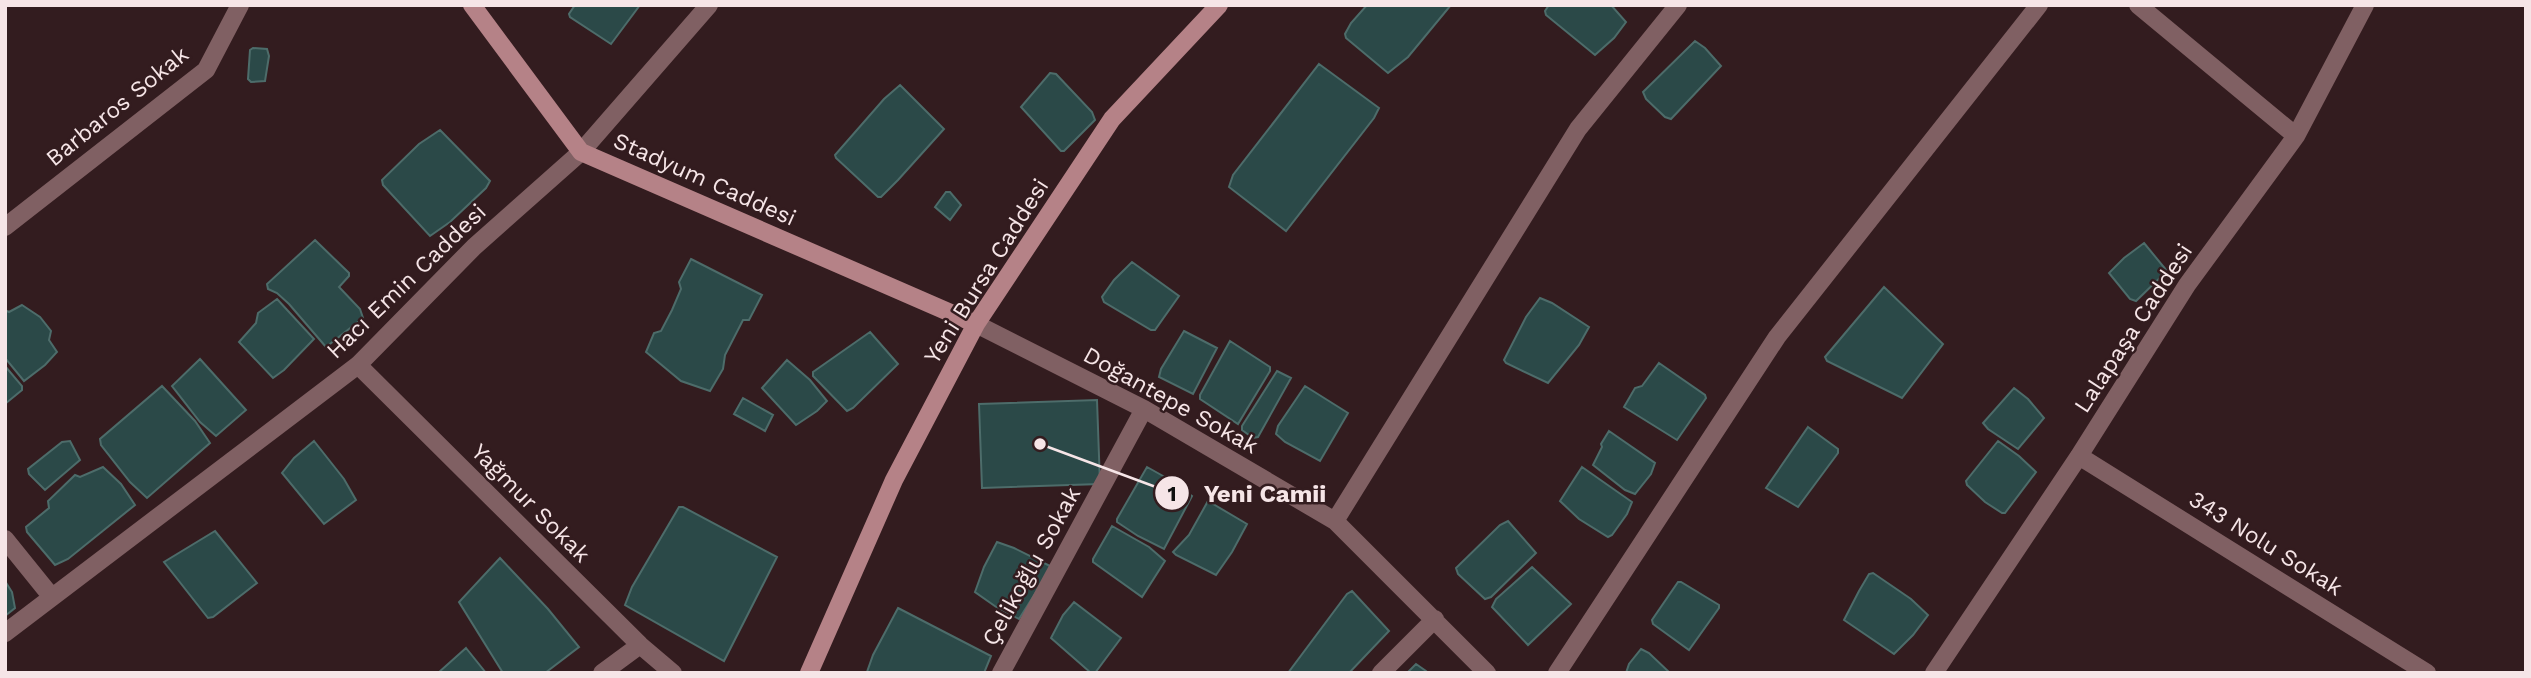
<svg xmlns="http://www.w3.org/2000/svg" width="2531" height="678" viewBox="0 0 2531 678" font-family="'Work Sans',sans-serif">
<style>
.building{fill:#2b4948;stroke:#4d6c6a;stroke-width:2}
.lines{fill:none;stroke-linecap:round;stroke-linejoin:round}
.street{stroke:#806063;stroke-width:18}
.secondary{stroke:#b58287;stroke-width:18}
.labels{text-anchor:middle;stroke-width:5;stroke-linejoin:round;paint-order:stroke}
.street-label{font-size:23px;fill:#f6e5e7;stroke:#331c1f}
.leader{fill:none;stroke:#f6e5e7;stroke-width:2.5}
.callout-dot{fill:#f6e5e7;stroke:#331c1f;stroke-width:2.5}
.mark-label{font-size:21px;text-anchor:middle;font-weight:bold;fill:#111}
.callout-label{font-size:24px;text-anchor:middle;font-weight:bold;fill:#f6e5e7;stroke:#331c1f;stroke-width:5;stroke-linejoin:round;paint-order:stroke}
</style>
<rect width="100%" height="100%" fill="#331c1f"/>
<path class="building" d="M575,5H640L611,44L570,17L569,14Z
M1367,5H1451L1408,57L1388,73L1346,38L1345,34L1351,23Z
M1549,5H1611L1626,22L1614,38L1595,55L1546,15L1545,11Z
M1695,41L1705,48L1721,66L1671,119L1665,117L1646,99L1643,92Z
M253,48L267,49L269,56L265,81L251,82L248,79L250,50Z
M1319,64L1379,108L1374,118L1286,231L1229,187L1233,175Z
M1050,73L1056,74L1092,112L1095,120L1064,151H1061L1021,107Z
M900,85L944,129L898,180L881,197H878L836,158L835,155L884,99Z
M440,130L490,181L486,188L450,222L430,236L383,185L382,180L419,144Z
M946,192H950L961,205L950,220L935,207Z
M315,240L349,273V276L339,287L360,309L363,318L326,347L289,304L277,293L268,289L267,284Z
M2144,243L2167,271L2136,301L2130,299L2109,273L2124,258Z
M691,259L762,295L749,320H743L725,355L723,369L710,391L681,381L646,352L654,333L661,331L672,310L681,289L679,282Z
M1132,262L1179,296L1155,330H1151L1104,302L1102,297L1114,280Z
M1884,287L1943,344L1902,398L1827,361L1825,357Z
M1540,298L1552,303L1589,327L1579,345L1548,383L1506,363L1504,360L1526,317Z
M277,299L314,339L284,370L273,378L239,342L256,323L258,313Z
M22,305L40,317L51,331L49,340L57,352L45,365L24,381L5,358V310L9,312Z
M1184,331L1217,348L1193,394L1159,377L1161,369Z
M870,332L898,364L853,408L847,411L813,376V372Z
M1230,341L1270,367V371L1238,424L1200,399V395Z
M200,359L246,410L216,436L200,422L172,386Z
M787,360L810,380L827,401L817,411L796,425L762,388Z
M1659,363L1705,395L1706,398L1677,440L1624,407L1635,388L1642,386Z
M5,366L22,386V390L5,404Z
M1277,371L1291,378L1258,437L1253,438L1242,430V426Z
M162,386L195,421L210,443L147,498L130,482L101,445L100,439Z
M1305,386L1348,413L1320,461L1285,442L1276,434L1278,426Z
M2014,388L2028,399L2044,418L2018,449L1988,429L1983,423Z
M743,398L773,415L765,431L734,414Z
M1097,400L1100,484L982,488L979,404Z
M1808,427L1838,449V453L1798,507L1766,488Z
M1609,431L1655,463L1651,474L1635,494L1625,490L1593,465L1602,447L1601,444Z
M70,441L80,460L45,490L29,474L28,469L62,442Z
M314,441L344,479L356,500L324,524L282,473L294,458Z
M1998,441L2019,456L2036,472L2005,513H2002L1985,502L1967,485L1966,481Z
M103,467L121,484L135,505L68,559L55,565L27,532L26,527L49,508L48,501L75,475L80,477Z
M1147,467L1172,481L1192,496L1164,549L1138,536L1117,522V519Z
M1582,467L1632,502L1627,514L1612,535L1608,537L1579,519L1560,501Z
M1208,501L1247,524L1232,552L1216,575L1176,555L1173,552L1189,535Z
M679,507H683L777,557L724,661L625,605L632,587Z
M1508,521L1536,553L1491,597L1485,599L1458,574L1456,568L1500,525Z
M1112,526L1149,547L1165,561L1142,597L1093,562V559Z
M215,531L257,583L213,617L208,618L164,562Z
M997,542L1014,548L1052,567L1019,619L999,609L975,592L984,567Z
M500,558L548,609L579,647L545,673H503L459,602Z
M1532,567L1571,604L1528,645L1492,607L1496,599Z
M1873,573L1911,599L1928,615L1913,635L1894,654L1844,620L1859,591L1869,574Z
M5,581L12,592L15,608L5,616Z
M1678,582H1681L1719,605V608L1689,650L1653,624L1652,620Z
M1352,591L1389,631L1349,673H1288L1347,594Z
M1074,602L1121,638L1095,673H1091L1051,638L1063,615Z
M898,608L991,656L984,673L867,672L873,655Z
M466,648L486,673H438Z
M1641,649L1649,653L1670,673H1626L1629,664Z
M1416,664L1426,671L1428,673H1407Z"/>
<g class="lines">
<path class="street" d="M2138,5L2296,136
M5,227L206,70L240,5
M976,324L1144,409L1335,521L1487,673
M358,365L640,645L673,673
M2079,456L2427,673
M1335,521L1578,129L1678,5
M5,539L51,596
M5,633L358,365L474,247L581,152L709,5
M602,673L640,645
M1001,673L1144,409
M1381,673L1435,619
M1557,673L1777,337L2039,5
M1934,673L2079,456L2187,285L2296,136L2365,5"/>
<path class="secondary" d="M472,5L581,152L976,324
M809,673L894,480L976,324L1112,119L1219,5"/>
</g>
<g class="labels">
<g class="street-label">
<text transform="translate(117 106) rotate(-39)" y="8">Barbaros Sokak</text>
<text transform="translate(705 179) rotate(24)" y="8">Stadyum Caddesi</text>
<text transform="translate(986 271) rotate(-58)" y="8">Yeni Bursa Caddesi</text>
<text transform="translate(406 281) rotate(-44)" y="8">Hacı Emin Caddesi</text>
<text transform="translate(2133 328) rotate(-57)" y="8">Lalapaşa Caddesi</text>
<text transform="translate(1171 400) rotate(29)" y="8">Doğantepe Sokak</text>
<text transform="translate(531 503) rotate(45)" y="8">Yağmur Sokak</text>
<text transform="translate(2266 543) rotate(32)" y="8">343 Nolu Sokak</text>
<text transform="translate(1031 566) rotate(-61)" y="8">Çelikoğlu Sokak</text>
</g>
</g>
<path class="leader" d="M1040 444L1172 493"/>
<g class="callout-dot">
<circle cx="1040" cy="444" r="7"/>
<circle cx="1172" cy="493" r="18"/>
</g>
<g class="mark-label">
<text x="1172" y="501">1</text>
</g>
<g class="callout-label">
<text x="1265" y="502">Yeni Camii</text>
</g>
<rect width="2531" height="678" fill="none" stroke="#f6e5e7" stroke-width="14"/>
</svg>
